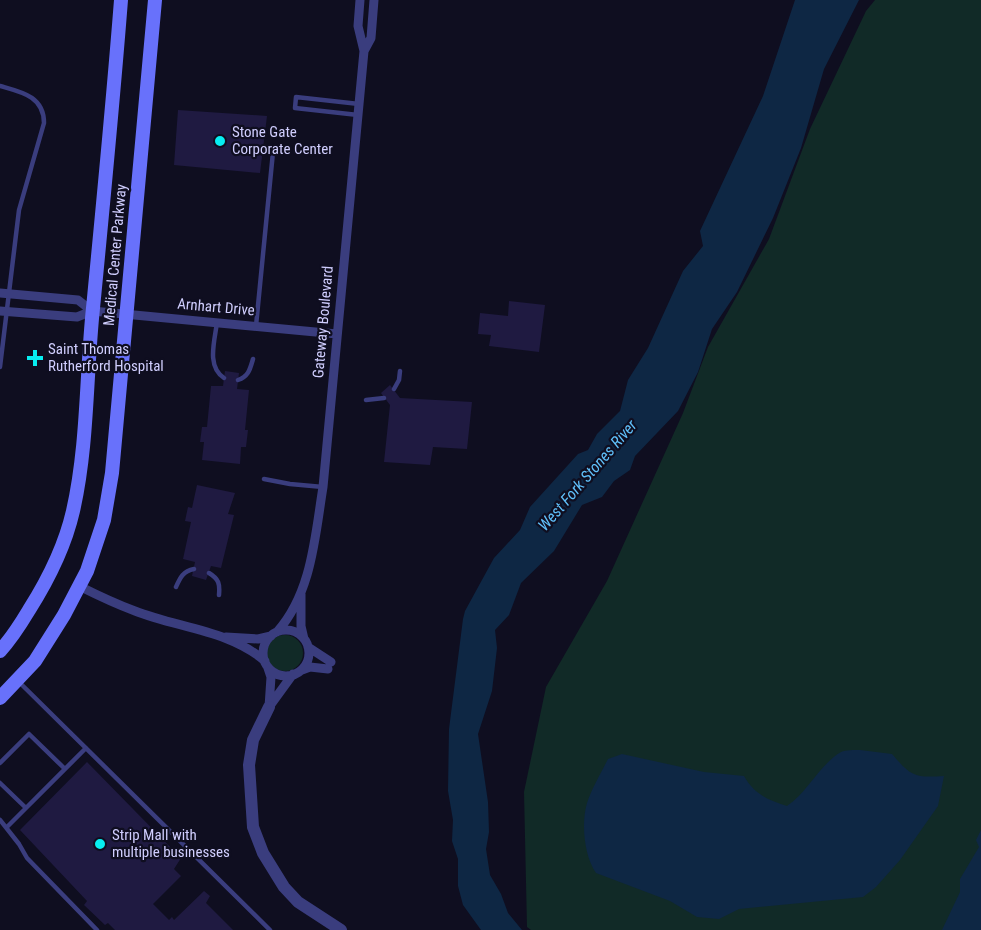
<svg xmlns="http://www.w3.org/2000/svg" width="981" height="930" viewBox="0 0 981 930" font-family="'Roboto Condensed',sans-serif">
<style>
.green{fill:#112a27}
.water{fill:#0e2744}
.building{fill:#1f1a41}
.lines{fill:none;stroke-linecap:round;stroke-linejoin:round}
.service{stroke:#3a3d7e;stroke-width:4.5}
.minor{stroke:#3a3d7e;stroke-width:9}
.tertiary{stroke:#3a3d7e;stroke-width:12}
.secondary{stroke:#6871fb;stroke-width:14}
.poi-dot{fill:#07eef1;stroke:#0f0e20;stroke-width:2}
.labels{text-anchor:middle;stroke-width:4.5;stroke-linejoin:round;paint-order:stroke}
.poi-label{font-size:15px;fill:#d0cefe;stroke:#0f0e20;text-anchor:start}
.street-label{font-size:15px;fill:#d0cefe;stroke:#0f0e20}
.water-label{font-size:16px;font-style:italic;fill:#60c0fa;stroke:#0f0e20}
</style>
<rect width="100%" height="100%" fill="#0f0e20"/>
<path class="green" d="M875,0H981V930H531L527,927L524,792L546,687L607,581L683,413L708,347L769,239L810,129L866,11Z
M267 653a18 18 0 1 1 36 0a18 18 0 1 1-36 0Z"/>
<path class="water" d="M795,0H859L824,69L801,148L773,218L737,292L712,329L698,372L678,411L635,456L630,470L614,481L602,497L582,505L554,551L521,583L509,615L495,630L497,648L492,691L478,734L488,802L489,832L486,849L490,875L501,894L508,913L522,930H481L463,905L458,886V859L452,841L453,820L448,791L449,729L463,619L465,611L494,558L520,530L530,507L578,454L588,450L597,434L620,411L628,380L648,348L683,271L703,246L700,231L763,96Z
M860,750L892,754C911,776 914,778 944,776L938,806L900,860L876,887L863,897L739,909L719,919L697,917L670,901L596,873C584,856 581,823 587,803C592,788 601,773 608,759L622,754L704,772L744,776C754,794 768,800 787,806C808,792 819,765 841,752C846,750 854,750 860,750Z
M981,830V930H942L960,892V879L979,847L976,840Z"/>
<path class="building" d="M178,110L267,116L260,173L174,165Z
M509,301L545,305L539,352L489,346L491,335L478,334L480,313L508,316Z
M225,371L239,373L237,389L249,390L245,430H248L246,447H241L240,464L202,460L204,442H200L202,427H207L211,386H223Z
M390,385L400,398L472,402L467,449L433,447L430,465L384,462L390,405L381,393Z
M197,485L235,493L228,514L234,515L221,568L211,566L206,580L192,576L195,562L183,559L191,522L185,521L188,507L192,508Z
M87,762L181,858L174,869L181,876L153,904L169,920L172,917L174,920L204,891L210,896L206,903L233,930H115L108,923L105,925L84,905L87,901L20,830Z"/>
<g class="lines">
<path class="service" d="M0,86C21,92 44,96 44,123L19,210L0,367
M358,115L295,108L296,97L359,104
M217,322C215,340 206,366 224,378
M256,326L273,152
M238,380C249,376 250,369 253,359
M394,389L399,380L400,371
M366,400L384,398
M264,479L290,484L323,487
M209,573C219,579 220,584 219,595
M176,587C180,578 183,571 194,569
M18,681L270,930
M0,763L29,734L65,769
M0,783L26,808L86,748
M0,820L19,844L27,858L97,930
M7,827L26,808"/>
<path class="minor" d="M364,51L371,38L374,0
M0,293L78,300L92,311L77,317L0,311
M92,311L337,334
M79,586C97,595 116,604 135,611C178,628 229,630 265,661
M301,594V626L304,639
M263 653a23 23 0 1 1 46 0a23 23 0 1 1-46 0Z
M277,632C312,593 315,536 323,487L364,51L358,26L360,0
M226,637L258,639L271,636
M308,647L331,662
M268,668L271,677L269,707
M302,670L310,667L328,669
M269,707L293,674"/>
<path class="tertiary" d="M269,707L253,740L249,765L253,827L263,853L284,887L298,902L341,930"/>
<path class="secondary" d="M0,651C11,639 20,625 29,610C48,580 65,546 73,511C88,445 86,375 93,308C103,205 113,103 121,0
M0,698L35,661L64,615L87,571L104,520L112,473L155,0"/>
</g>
<g class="poi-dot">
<circle cx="220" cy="141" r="6"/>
<path d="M32 349h6v6h6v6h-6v6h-6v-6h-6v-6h6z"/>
<circle cx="100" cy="844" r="6"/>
</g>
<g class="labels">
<g class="poi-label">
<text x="232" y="137">Stone Gate<tspan x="232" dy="17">Corporate Center</tspan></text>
<text x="48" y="354">Saint Thomas<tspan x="48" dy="17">Rutherford Hospital</tspan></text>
<text x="112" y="840">Strip Mall with<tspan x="112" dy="17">multiple businesses</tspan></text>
</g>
<g class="street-label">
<text transform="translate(115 255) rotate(-85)" y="5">Medical Center Parkway</text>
<text transform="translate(216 307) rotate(5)" y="5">Arnhart Drive</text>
<text transform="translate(323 322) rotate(-85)" y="5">Gateway Boulevard</text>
</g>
<g class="water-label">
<text transform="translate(587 475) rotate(-49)" y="6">West Fork Stones River</text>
</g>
</g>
</svg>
